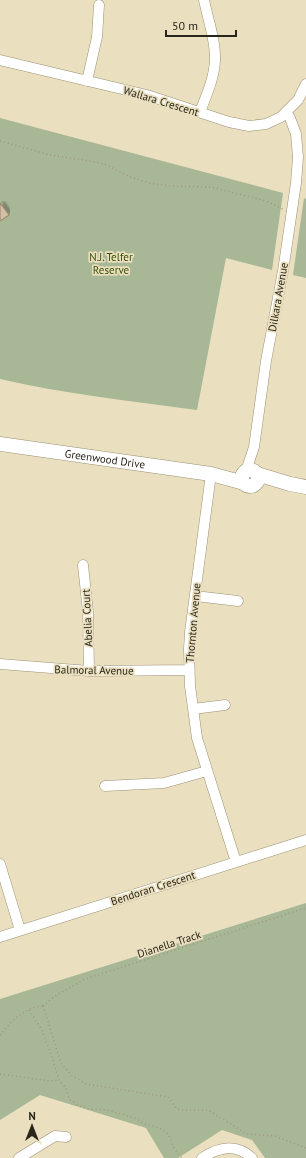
<svg xmlns="http://www.w3.org/2000/svg" width="306" height="1158" viewBox="0 0 306 1158" font-family="'PT Sans',sans-serif">
<style>
.green{fill:#a8b795}
.building{fill:#d6c0a5;stroke:#968268;filter:url(#shadow)}
.lines{fill:none;stroke-linecap:round;stroke-linejoin:round}
.street-casing{stroke:#9b9173;stroke-width:11}
.secondary-casing{stroke:#9b9173;stroke-width:15}
.path{stroke:#9f977e;stroke-width:1.5;stroke-dasharray:1 3;stroke-linecap:butt}
.street{stroke:#fff;stroke-width:10}
.secondary{stroke:#fff;stroke-width:14}
.labels{text-anchor:middle;stroke-width:3.5;stroke-linejoin:round;paint-order:stroke}
.street-label{font-size:11px;fill:#292519;stroke:#eadfbf}
.park-label{font-size:11px;fill:#364e00;stroke:#eadfbf}
</style>
<defs>
<filter id="shadow"><feDropShadow dx="3" dy="-3" stdDeviation="1" flood-color="#0004"/></filter>
</defs>
<rect width="100%" height="100%" fill="#eadfbf"/>
<path class="green" d="M0,118L283,193L272,270L226,258L197,410C131,401 65,394 0,379Z
M304,198L306,199V278L293,275Z
M306,903V1158H265L252,1140L222,1130L178,1158H164L146,1128L40,1095L0,1120V999Z"/>
<path class="building" d="M0,203L9,215L0,221Z"/>
<g class="lines">
<g class="street-casing">
<path id="street" d="M0,60L147,95L229,122L249,126L266,124L281,117L298,100L306,84
M87,81L97,37L99,5
M200,112C206,96 214,79 215,61C216,41 208,20 204,0
M246,471L254,447L266,361L283,271L296,183L298,157L296,134L290,118L286,112
M211,474L190,632L189,649L190,686L197,738L236,862
M83,565L88,612L89,671
M195,596L238,601
M0,664L89,671L189,670
M193,709L225,705
M105,786L164,783L207,771
M0,864L20,930
M0,937L306,840
M55,1136L66,1137
M19,1158L55,1136
M202,1158C219,1147 236,1143 252,1158"/>
</g>
<g class="secondary-casing">
<g id="secondary">
<path id="s1" d="M0,444L211,474L244,483"/>
<circle cx="250" cy="478" r="8"/>
<path d="M257,474L290,484L306,487"/>
</g>
</g>
<path class="path" d="M0,141L50,155L96,162L107,165L130,177L149,183L170,186L211,187L266,201L283,209
M43,1006L61,1063L71,1075L86,1084L168,1097L176,1108L180,1110H208L247,1134L275,1136L306,1148
M43,1006L55,996L85,979L306,908
M29,1010L42,1030L53,1060L59,1080L66,1088L69,1099L78,1105L88,1109L107,1110L135,1118L145,1124L162,1129L168,1134L174,1148L182,1158
M0,1035C11,1022 24,1007 43,1006
M0,1074L49,1081L59,1080"/>
<use href="#street" class="street"/>
<use href="#secondary" class="secondary"/>
</g>
<g class="labels">
<g class="street-label">
<text transform="translate(161 101) rotate(17)" y="4">Wallara Crescent</text>
<text transform="translate(278 297) rotate(-80)" y="4">Dilkara Avenue</text>
<text dy="4" stroke="none"><textPath href="#s1" startOffset="106">Greenwood Drive</textPath></text>
<text transform="translate(87 618) rotate(-93)" y="4">Abelia Court</text>
<text transform="translate(193 623) rotate(-85)" y="4">Thornton Avenue</text>
<text transform="translate(94 670) rotate(1)" y="4">Balmoral Avenue</text>
<text transform="translate(153 888) rotate(-18)" y="4">Bendoran Crescent</text>
<text transform="translate(169 944) rotate(-18)" y="4">Dianella Track</text>
</g>
<g class="park-label">
<text x="111" y="261">N.J. Telfer<tspan x="111" dy="13">Reserve</tspan></text>
</g>
</g>
<g transform="translate(32 1126)" stroke="#eadfbf" stroke-width="3" paint-order="stroke">
<path d="M0-3L7 15L0 10L-7 15Z" fill="#292519"/>
<text y="-6" font-size="11" font-weight="bold" text-anchor="middle" fill="#292519">N</text>
</g>
<path d="M166 30v6h70v-6" fill="none" stroke="#292519" stroke-width="2"/>
<text x="172" y="30" font-size="12" fill="#292519" stroke="#eadfbf" stroke-width="3" paint-order="stroke">50 m</text>
</svg>
